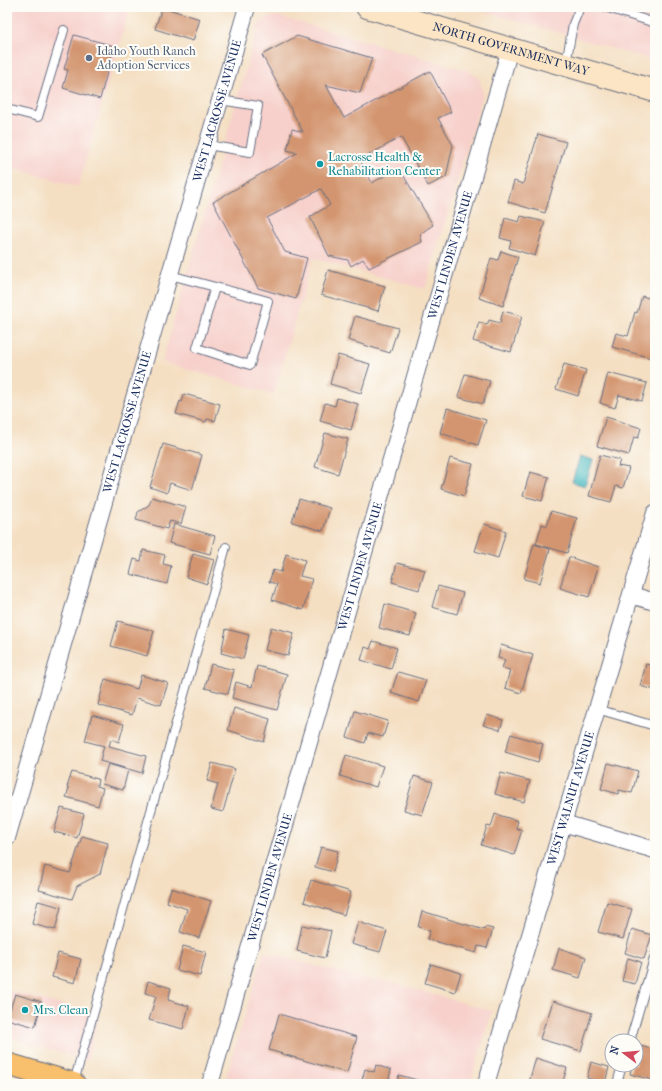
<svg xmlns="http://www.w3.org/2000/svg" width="662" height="1091" viewBox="0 0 662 1091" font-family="'IM FELL French Canon',serif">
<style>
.built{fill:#f7d0cb}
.water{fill:#4ab9c0;stroke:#32748f}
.building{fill:#d3956f}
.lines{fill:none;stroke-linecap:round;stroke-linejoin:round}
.lane-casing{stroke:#676d81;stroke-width:10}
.street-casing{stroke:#676d81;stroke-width:18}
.secondary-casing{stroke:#676d81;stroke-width:24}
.highway-casing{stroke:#676d81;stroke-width:24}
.lane{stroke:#fff;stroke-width:8}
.street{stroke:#fff;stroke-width:16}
.secondary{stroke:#fce5c4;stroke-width:22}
.highway{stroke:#f8bf6c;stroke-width:22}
.service-dot{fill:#5c6f8a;stroke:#fdfcf7;stroke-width:1.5}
.culture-dot{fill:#0f9aa8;stroke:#fdfcf7;stroke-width:1.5}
.labels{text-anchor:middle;stroke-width:4;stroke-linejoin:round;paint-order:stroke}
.street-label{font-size:12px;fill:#1b2f5e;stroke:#fdfcf7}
.service-label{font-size:12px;fill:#4e5e75;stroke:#fdfcf7;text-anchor:start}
.culture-label{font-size:12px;fill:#0d838f;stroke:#fdfcf7;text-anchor:start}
</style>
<rect width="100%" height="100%" fill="#fdfcf7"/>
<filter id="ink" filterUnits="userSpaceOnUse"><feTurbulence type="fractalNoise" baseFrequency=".025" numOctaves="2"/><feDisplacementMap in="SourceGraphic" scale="8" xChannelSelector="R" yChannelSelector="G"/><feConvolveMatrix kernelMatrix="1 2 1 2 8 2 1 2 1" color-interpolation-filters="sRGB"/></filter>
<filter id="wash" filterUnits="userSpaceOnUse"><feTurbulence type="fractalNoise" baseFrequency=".012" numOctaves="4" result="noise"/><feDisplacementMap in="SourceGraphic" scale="16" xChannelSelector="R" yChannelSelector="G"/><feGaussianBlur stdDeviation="0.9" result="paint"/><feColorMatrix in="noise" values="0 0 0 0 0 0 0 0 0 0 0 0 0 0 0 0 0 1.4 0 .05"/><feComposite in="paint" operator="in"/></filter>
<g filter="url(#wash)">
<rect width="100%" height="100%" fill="#f4dfc2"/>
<path class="built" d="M7,7H130L78,187L7,166Z
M468,7H655V61L563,34Z
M277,16L469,71L475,75L480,81L483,94L425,289L313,258L274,394L162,362L258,26L262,21L270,17Z
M264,952L377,982L378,979L492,1011L470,1084H224Z
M7,990L99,1015L87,1061L7,1037Z"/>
<path class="water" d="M580,456L593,460L585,486L572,482Z"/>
<g id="blocks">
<path class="building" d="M162,7L200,19L193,41L155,29Z
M74,35L114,46L100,99L63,88L68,70L64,69Z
M297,36L372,58L360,93L326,85L344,118L430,71L451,112L438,118L453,145L446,177L428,186L401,137L360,160L372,183L399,168L433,225L420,234L422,242L369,268L363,259L351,266L348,260L329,256L310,217L330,205L321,189L267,218L285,252L307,258L296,299L258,288L213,202L297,153L287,150L292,129L303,132L262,55Z
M538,134L566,142L545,213L508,202L514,181L523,184Z
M521,216L545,222L535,256L509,248L511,241L500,238L505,218L519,222Z
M501,251L518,257L503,306L479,298L491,258L498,260Z
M328,270L385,286L378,311L321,295Z
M642,296L655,300V343L651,358L612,347L616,333L628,336L635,312L637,313Z
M503,311L522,316L511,352L473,341L479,322L487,325L489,320L500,323Z
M355,316L398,328L390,353L348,340Z
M338,355L370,364L361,393L330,384Z
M564,364L586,370L578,396L556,389Z
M608,373L647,383L642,401L619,395L615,408L600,403Z
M465,374L490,381L483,404L458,397Z
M184,394L220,404L215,421L207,419L206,422L176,414L180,401L182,402Z
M337,398L358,404L351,430L320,421L325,403L335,406Z
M447,408L486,420L478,445L440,433Z
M606,417L641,428L638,438L634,437L629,455L597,446Z
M325,433L348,439L338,474L315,467Z
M163,444L202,455L192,490L170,483L167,493L150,487Z
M600,455L620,460L618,466L629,468L623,488L616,486L611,502L589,496Z
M450,458L473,464L464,496L441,489Z
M530,472L549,477L542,501L523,496Z
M152,497L186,507L181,524L170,521L167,529L136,520L138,512L149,505Z
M299,499L330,508L323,531L292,522Z
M551,511L577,518L567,553L536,544L542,524L547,526Z
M174,524L215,536L210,554L169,543Z
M484,524L506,531L498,558L475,551Z
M534,544L550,549L540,583L524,579Z
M143,550L165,555L163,564L171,566L167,584L130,574L134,559L141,561Z
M193,554L214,560L207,584L186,577Z
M286,554L305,560L300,576L312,579L303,610L272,600L277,584L269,582L273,570L281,572Z
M569,557L598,567L589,597L560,588Z
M397,563L425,570L419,590L392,582Z
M438,586L463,593L457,614L432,607Z
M385,604L416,613L410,636L379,628Z
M118,621L154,631L147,656L111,646Z
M271,627L294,633L288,656L265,650Z
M226,629L249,635L243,659L221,653Z
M373,641L397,648L391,669L361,660L365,647L370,649Z
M501,645L533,655L521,693L505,688L510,670L502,668L505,660L498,658Z
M211,664L234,670L228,694L205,688Z
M646,664L655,666V690L640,686Z
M257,666L287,674L277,710L232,698L236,682L252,687Z
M398,672L426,680L419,702L391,693Z
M141,675L168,683L161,705L137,698L132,715L98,705L105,679L137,689Z
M234,708L270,719L264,742L228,730Z
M355,711L388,721L383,737L368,733L365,743L347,737Z
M92,715L124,724L119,742L111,739L109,746L146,756L142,773L100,761L104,746L85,741Z
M487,715L503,720L500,730L483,725Z
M511,734L543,744L538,762L505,752Z
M346,755L383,766L376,787L340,776Z
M212,763L235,769L223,812L211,809L218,784L207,781Z
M608,763L638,771L632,793L619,790L618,794L601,789Z
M108,764L128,770L123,790L102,784Z
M72,772L98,779L97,786L103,788L98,806L66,797L69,788L67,787Z
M501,773L530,781L524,802L495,794Z
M414,776L433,782L422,815L404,810Z
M61,808L84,814L77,838L54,832Z
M495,814L518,821L516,828L522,830L514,855L481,845L487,826L491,827Z
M82,836L108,843L100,874L77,886L72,899L39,890L45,866L70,873Z
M321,847L338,851L333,872L315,867Z
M311,880L351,892L344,915L304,902Z
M171,888L211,901L199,938L180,932L187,909L167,902Z
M38,901L61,907L55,930L32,924Z
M607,902L632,909L623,939L598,932Z
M422,911L484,930L485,927L493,929L487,948L478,946L476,953L427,939L430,931L418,927Z
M358,922L387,931L380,952L351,944Z
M302,925L331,931L325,958L297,951Z
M632,929L652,935L644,959L625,953Z
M183,946L206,952L200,976L177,970Z
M559,948L586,957L580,978L553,970Z
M58,953L81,959L75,983L52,977Z
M628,958L641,962L635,984L622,981Z
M431,964L461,973L455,992L425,983Z
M148,981L171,988L168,1000L189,1006L183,1029L149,1020L156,996L145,993Z
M15,994L42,1002L35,1027L7,1019Z
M553,1001L592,1013L581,1051L540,1039L545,1023H546Z
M279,1014L357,1037L347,1073L269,1050Z
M637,1045L655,1050V1070L652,1080L630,1074L632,1065H636V1050Z
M536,1058L567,1068L562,1084H537L529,1082Z
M591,1062L609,1067L605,1083L587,1078Z
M376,1065L391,1070L389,1078L391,1079L390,1084H361L365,1069L374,1072Z
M399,1075L417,1080L416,1084H393L394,1081H397Z"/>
</g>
</g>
<g filter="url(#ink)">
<use href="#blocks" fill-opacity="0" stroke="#676d81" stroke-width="1"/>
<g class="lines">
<g class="lane-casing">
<path id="lane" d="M605,7L655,23
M566,64L573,24L580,7
M7,109L38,117L64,30
M207,145L250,152L258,106L220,100
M170,275L268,301L250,365L197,348L215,287
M597,709L655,726
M630,1041L655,955
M74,1082L226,547
M617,1084L622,1065"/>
</g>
<g class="street-casing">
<g id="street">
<path d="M631,595L655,602"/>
<path d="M563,823L655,850"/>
<path id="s1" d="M7,838L247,7"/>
<path id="s2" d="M210,1084L510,49"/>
<path id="s3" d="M486,1084L655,513"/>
</g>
</g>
<g class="secondary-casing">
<g id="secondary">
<path id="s4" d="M367,7L655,91"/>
</g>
</g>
<g class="highway-casing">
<path id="highway" d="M7,1064L74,1084"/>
</g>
<use href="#lane" class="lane"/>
<use href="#street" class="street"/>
<use href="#secondary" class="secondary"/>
<use href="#highway" class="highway"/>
</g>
</g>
<circle class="service-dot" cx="89" cy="58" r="4"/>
<g class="culture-dot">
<circle cx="320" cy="164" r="4"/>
<circle cx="25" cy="1010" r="4"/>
</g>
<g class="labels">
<g class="street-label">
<text dy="4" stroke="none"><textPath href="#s4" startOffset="150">NORTH GOVERNMENT WAY</textPath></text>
<text dy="4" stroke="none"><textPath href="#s1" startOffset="757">WEST LACROSSE AVENUE</textPath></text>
<text dy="4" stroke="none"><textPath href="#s2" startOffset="863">WEST LINDEN AVENUE</textPath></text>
<text dy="4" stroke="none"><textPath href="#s1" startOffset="433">WEST LACROSSE AVENUE</textPath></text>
<text dy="4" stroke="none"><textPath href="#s2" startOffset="539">WEST LINDEN AVENUE</textPath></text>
<text dy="4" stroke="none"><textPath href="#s3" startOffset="298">WEST WALNUT AVENUE</textPath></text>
<text dy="4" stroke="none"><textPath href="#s2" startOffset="215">WEST LINDEN AVENUE</textPath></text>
</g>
<g class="service-label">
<text x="97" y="55">Idaho Youth Ranch<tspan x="97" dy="14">Adoption Services</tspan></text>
</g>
<g class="culture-label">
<text x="328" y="161">Lacrosse Health &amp;<tspan x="328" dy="14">Rehabilitation Center</tspan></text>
<text x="33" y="1014">Mrs. Clean</text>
</g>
</g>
<rect width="662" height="1091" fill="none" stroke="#fdfcf7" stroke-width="24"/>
<g transform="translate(624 1053) rotate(286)"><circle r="19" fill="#fdfcf7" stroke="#a3aaba"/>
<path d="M0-3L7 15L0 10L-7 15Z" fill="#d1495b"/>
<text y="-6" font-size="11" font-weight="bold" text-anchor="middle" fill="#1b2f5e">N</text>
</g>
</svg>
